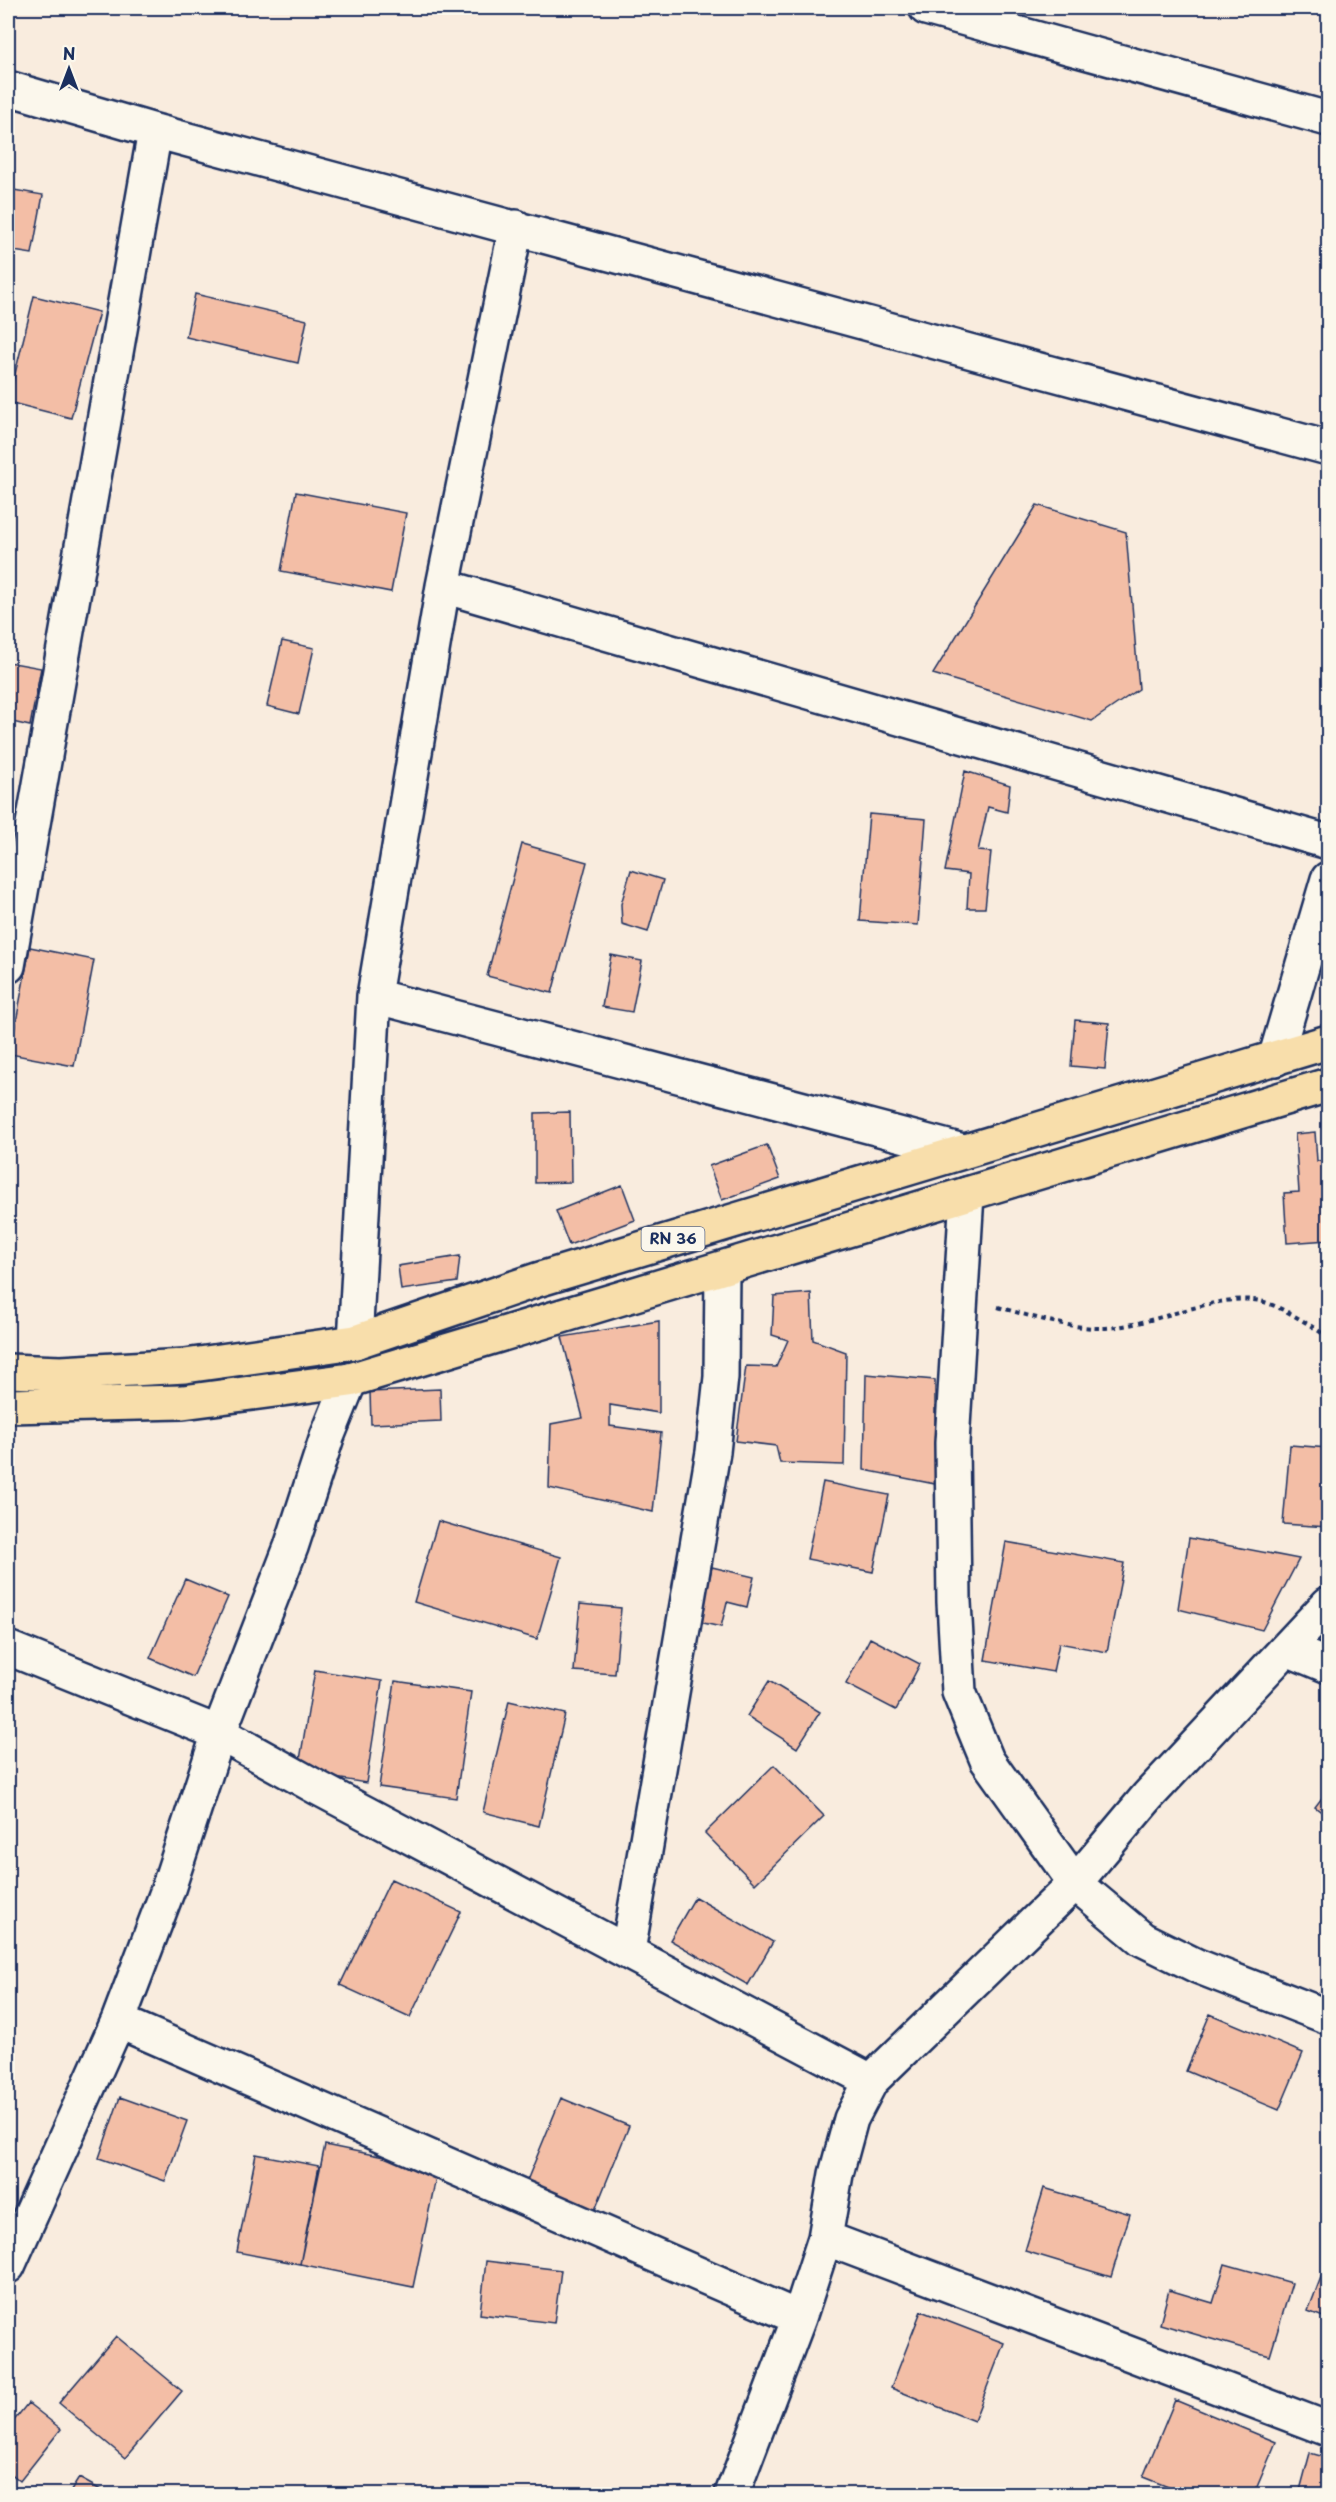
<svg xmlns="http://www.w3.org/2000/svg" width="1336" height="2502" viewBox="0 0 1336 2502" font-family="'Playpen Sans',sans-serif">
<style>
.building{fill:#f3bea6;stroke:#1b2f5e;stroke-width:1.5}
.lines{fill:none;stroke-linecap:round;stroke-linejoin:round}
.minor-casing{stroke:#1b2f5e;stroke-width:38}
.major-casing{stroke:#1b2f5e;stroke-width:38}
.path{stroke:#1b2f5e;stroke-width:4;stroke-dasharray:4.5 4.5;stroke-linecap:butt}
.minor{stroke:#fbf7ec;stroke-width:33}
.major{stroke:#f8deab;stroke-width:33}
.labels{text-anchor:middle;stroke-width:6;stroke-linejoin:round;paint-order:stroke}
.shield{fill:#fbf7ec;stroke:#5e6b89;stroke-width:1.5}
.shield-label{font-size:15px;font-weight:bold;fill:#1b2f5e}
</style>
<rect width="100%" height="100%" fill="#f9ecde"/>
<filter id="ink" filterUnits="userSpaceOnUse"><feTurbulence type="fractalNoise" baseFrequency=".0167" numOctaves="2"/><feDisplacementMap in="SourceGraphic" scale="12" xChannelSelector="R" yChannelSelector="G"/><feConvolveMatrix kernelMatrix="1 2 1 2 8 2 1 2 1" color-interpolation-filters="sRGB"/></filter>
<g filter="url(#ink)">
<path class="building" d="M8,189L43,195L32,254L8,250Z
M195,294L307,320L298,363L186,337Z
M34,296L99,312L71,418L8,402Z
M296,492L406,513L391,592L281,571Z
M1037,505L1126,532L1139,689L1092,721L933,674Z
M282,641L314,648L299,714L267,706Z
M8,662L41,668L30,726L8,721Z
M965,771L1010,785L1007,812L988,807L978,851L991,852L985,908H967L969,874L945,871Z
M869,814L926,819L918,925L860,921Z
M522,844L587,862L552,993L487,976Z
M631,870L663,880L648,932L622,924L621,904Z
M30,947L94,960L74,1066L10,1054Z
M611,955L642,961L632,1012L602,1007Z
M1075,1020L1109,1023L1105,1069L1071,1066Z
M570,1112L571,1182L535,1183V1113Z
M1315,1132L1317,1161L1328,1160V1240L1287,1243L1284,1193L1299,1192L1295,1134Z
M767,1145L780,1179L722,1200L709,1166Z
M622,1185L635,1220L569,1245L556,1211Z
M460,1256L457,1282L401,1290L398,1266Z
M811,1293L813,1340L846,1352L844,1465L780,1463L776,1446L736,1441L746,1366L776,1367L788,1340L772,1335L774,1296Z
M659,1321V1413L610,1405V1426L661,1433L653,1512L549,1488L551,1424L583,1418L562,1337Z
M866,1374L935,1380V1484L864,1470Z
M440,1389L441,1421L371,1424L370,1392Z
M1290,1445L1328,1448V1527L1283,1524Z
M823,1482L889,1495L873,1572L807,1559Z
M438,1521L561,1557L537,1639L414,1602Z
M1189,1538L1299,1559L1262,1630L1178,1609Z
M1006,1542L1124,1563L1107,1652L1059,1643L1053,1672L985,1660Z
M712,1567L754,1577L747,1607L727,1602L721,1627L699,1622Z
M185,1579L228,1597L193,1677L150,1658Z
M580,1604L621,1608L615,1674L574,1671Z
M870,1638L920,1664L896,1710L846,1684Z
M315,1670L382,1681L366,1783L298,1772Z
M395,1681L471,1692L456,1798L379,1787Z
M769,1681L820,1712L797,1748L747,1716Z
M509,1701L565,1714L539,1826L483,1812Z
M774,1765L824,1816L755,1884L705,1833Z
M1328,1790V1817L1315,1807Z
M391,1879L461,1912L410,2017L340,1985Z
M695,1897L773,1942L748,1985L670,1940Z
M1210,2014L1303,2053L1279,2110L1186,2071Z
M120,2097L187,2121L165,2181L99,2158Z
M561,2098L629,2126L595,2210L526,2183Z
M325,2145L438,2168L413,2287L300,2264Z
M256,2154L319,2166L300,2264L237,2252Z
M1044,2188L1130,2214L1111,2277L1025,2251Z
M1328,2259V2319L1308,2311Z
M486,2261L561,2270L554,2323L480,2314Z
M1225,2264L1292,2283L1270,2356L1160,2324L1169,2290L1213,2303Z
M921,2311L1004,2343L974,2421L891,2388Z
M116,2336L182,2391L125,2458L59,2403Z
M1175,2400L1276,2442L1254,2494H1186L1143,2477Z
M28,2403L61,2429L20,2481L8,2471V2428Z
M1310,2453L1328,2458V2494H1299Z
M79,2478L108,2494H69Z"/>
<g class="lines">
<g class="minor-casing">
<path id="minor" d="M926,8L1328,119
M8,88L155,131L1328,448
M443,586L1328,842
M8,966L155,131
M374,996L963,1151
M1275,1059L1328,879
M967,1194L952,1443L954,1602L959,1692L987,1760L1075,1883L1142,1939L1197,1966L1328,2017
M355,1342L374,996L443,586L516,227
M8,1648L219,1733L318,1788L871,2081
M1287,1649L1328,1666
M628,1951L713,1452L721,1377L722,1269
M118,2021L799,2318
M825,2238L1328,2429
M8,2266L118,2021L167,1892L219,1733L291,1547L327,1437L350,1380
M732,2494L799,2318L825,2238L836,2174L851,2119L871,2081L1075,1883L1148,1796L1328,1604"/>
</g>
<g class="major-casing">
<path id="major" d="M8,1371L61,1373L185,1366L355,1342L537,1280L1328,1042
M8,1406L183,1402L350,1380L1328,1085"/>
</g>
<path class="path" d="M998,1307C1030,1316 1063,1327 1097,1328C1148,1330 1219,1289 1264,1302C1284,1308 1310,1325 1328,1337"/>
<use href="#minor" class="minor"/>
<use href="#major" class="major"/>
</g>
</g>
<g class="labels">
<rect class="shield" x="641.5" y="1227" width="63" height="24" rx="4.5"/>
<g class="shield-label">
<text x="673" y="1244">RN 36</text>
</g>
</g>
<rect width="1336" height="2502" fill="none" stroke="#fbf7ec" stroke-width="30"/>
<rect x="15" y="15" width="1306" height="2472" fill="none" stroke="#1b2f5e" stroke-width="2" filter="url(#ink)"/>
<g transform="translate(69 69)" stroke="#fbf7ec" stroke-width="4.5" paint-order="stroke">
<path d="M0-4.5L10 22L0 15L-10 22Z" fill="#1b2f5e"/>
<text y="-9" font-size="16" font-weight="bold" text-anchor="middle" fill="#1b2f5e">N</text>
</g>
</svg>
